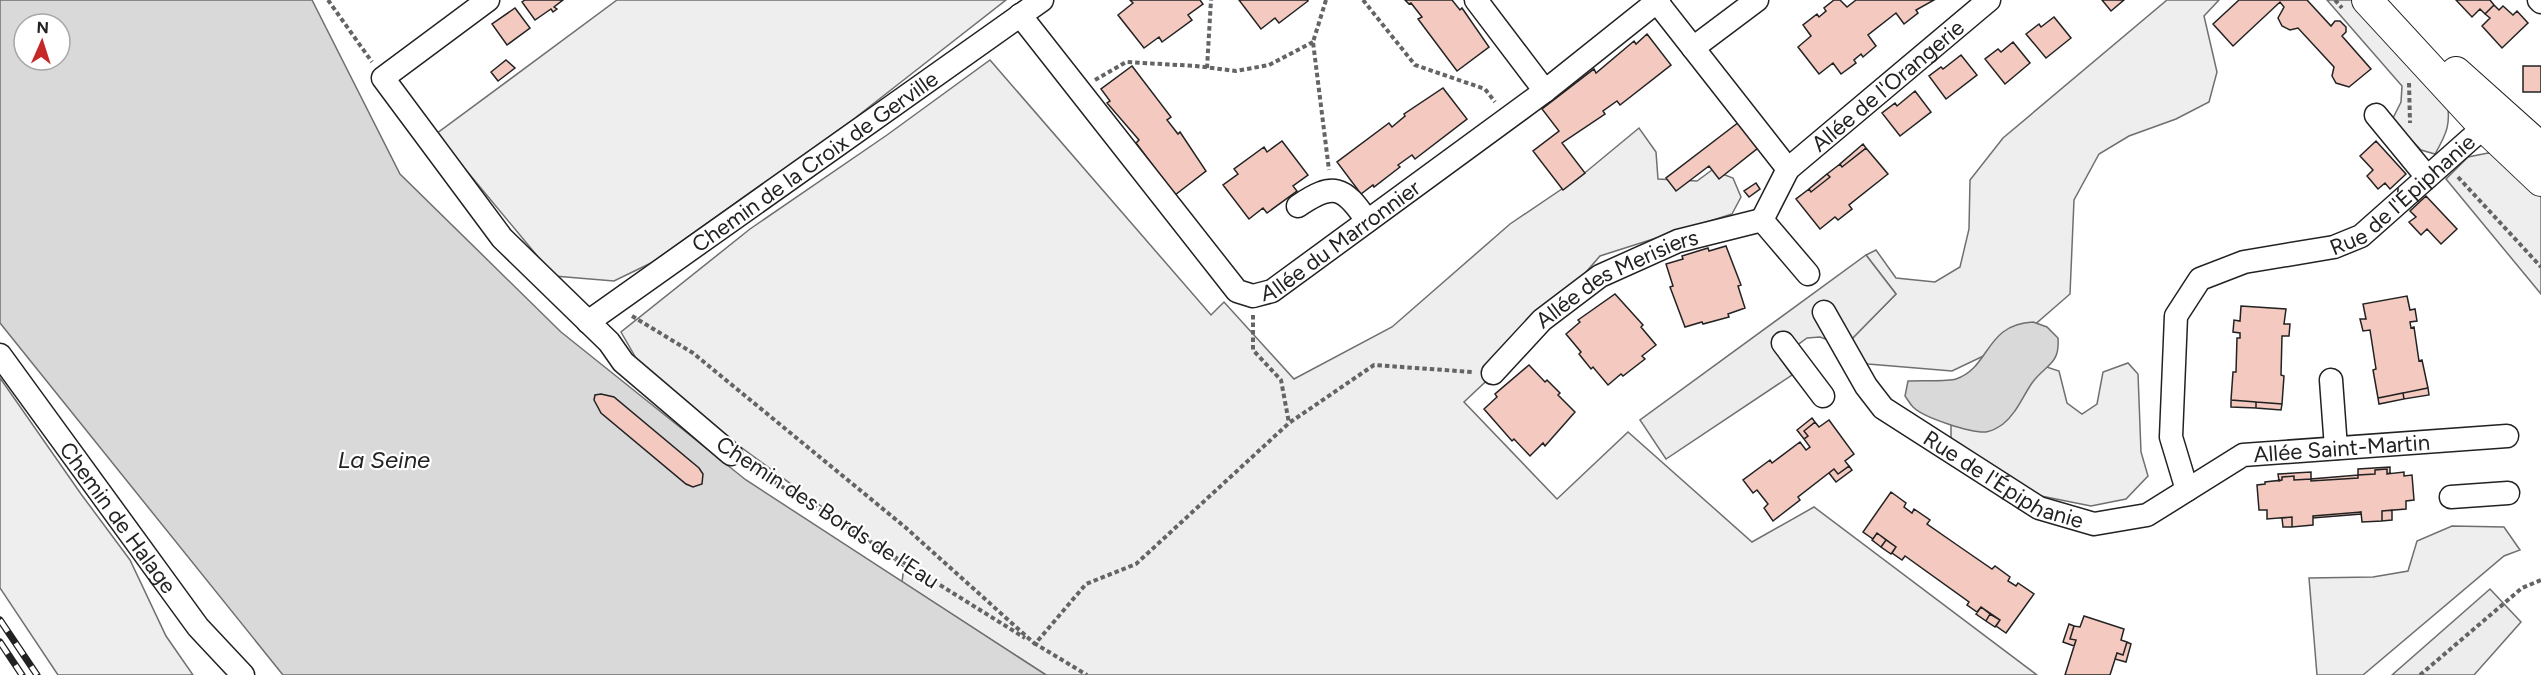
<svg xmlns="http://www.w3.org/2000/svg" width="2541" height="675" viewBox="0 0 2541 675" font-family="Figtree,sans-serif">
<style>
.green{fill:#eee;stroke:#6f6f6f;stroke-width:1.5}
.parking{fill:#ededed;stroke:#6f6f6f;stroke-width:1.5}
.water{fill:#d9d9d9;stroke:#6f6f6f;stroke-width:1.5;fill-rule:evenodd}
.building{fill:#f3c9c0;stroke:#222;stroke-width:1.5}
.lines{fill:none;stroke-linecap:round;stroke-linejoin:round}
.minor-casing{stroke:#222;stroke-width:25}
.major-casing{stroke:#222;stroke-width:32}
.path{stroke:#646464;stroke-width:4;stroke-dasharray:4.5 3;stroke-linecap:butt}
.minor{stroke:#fff;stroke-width:22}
.major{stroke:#fff;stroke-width:30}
.rail-casing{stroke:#222;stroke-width:7}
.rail{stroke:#fff;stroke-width:4.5;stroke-dasharray:14;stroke-linecap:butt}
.labels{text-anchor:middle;stroke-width:4.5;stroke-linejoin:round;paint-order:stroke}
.street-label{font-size:22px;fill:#222;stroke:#fff}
.water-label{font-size:24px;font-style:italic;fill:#222;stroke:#fff}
</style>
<rect width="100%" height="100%" fill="#fff"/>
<path class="green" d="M617,0H1006L855,118L651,263L614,281L554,276L436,134Z
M2167,0H2219L2204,16L2217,72L2209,102L2176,119L2129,136L2099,154L2074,200L2070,294L2017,340L1952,371L1868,364L1840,351L1896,294L1866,255L1876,250L1896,278L1935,282L1960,267L1969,229L1970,180L2003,138Z
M2327,0H2358L2447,100C2451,124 2447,133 2435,154L2421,150L2392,120L2401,102L2402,86Z
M990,60L1211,315L1224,302L1294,379L1392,327L1510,224L1581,176L1639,128L1656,152L1658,179L1697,181L1712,170L1733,178L1741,197L1732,214L1600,256L1573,287L1549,322L1464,402L1557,499L1628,432L1752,542L1814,507L2037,675H1046L902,582L904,567L648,379L621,332L750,229L887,135Z
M2488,153L2507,154L2541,185V294L2446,179L2468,157Z
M2028,361L2059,371L2067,403L2082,414L2097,404L2103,372L2128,363L2138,374L2141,452L2148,476L2126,499L2091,506L2041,496L1951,441V420Z
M0,378L81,494L130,560L166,636L193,675H58L0,588Z
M2452,526L2504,527L2520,550L2504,556L2363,675H2317L2309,578L2373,577L2408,571L2417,541Z"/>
<path class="parking" d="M1866,255L1896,294L1840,351L1834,342L1820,337L1807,338L1780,358L1792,375L1666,459L1640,420Z
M2490,589L2521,622L2474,675H2392Z"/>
<path class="water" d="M0,0H312L400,174L561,332L746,480L1046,675H283L0,323ZM24,24H60V60H24Z
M2033,322L2047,327L2058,338C2060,365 2046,364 2032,383C2023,396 2016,414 2003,424C1999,427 1991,431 1986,432C1971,433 1924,418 1913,407C1910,404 1908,400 1905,396L1908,381C1920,380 1946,382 1956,379C1990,368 1985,324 2033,322Z"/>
<path class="building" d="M525,0H563L554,7L557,9L553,12L551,9L535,20L522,2Z
M1130,0H1200L1203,4L1188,15L1192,20L1162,42L1159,37L1144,48L1118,15L1133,3Z
M1239,0H1308V1L1279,23L1275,18L1261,29Z
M1405,0H1452L1460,10L1462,8L1489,47L1457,71L1418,19L1422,17L1411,3L1409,4Z
M1834,0H1840L1847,7L1856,0H1934L1916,10L1918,13L1904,24L1896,13L1868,35L1876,46L1863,57L1861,54L1854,60L1856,63L1841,74L1833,63L1819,74L1798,47L1811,36L1803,25L1817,14L1819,17L1826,11L1824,8Z
M2102,0H2124L2111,11Z
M2239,0H2307L2331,26L2335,21H2340L2346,27V32L2342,36L2371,69L2349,87L2336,83L2332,76L2334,67L2298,28L2290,30L2282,26L2278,18L2284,7L2280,2L2233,46L2213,24Z
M2456,0H2490L2494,5L2485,14L2480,9L2472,17Z
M2494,5L2499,10L2503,6L2513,15L2517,11L2528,23L2502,48L2482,26L2490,18L2485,14Z
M515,8L530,28L507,45L492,24Z
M2054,17L2071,38L2046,58L2026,34L2039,24L2041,27Z
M1647,34L1671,65L1620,105L1617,101L1603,111L1605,114L1562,143L1585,173L1563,190L1533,151L1559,131L1542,109L1594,69L1596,73L1634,41L1636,44Z
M2013,42L2030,63L2005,84L1985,59L1998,49L2001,52Z
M1961,55L1977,75L1946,99L1929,76L1941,67L1943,69Z
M506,60L515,68L498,81L491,72Z
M1132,66L1171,117L1167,120L1178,134L1180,132L1206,171L1175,195L1136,143L1139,140L1107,103L1110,101L1101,89Z
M2523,66H2541V92H2523Z
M1443,88L1467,119L1415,159L1412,155L1398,165L1400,167L1374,187L1373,185L1361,194L1337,162L1389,123L1392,127L1405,116L1404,114Z
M1915,91L1931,112L1900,136L1882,113L1895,103L1897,106Z
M1739,122L1758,148L1719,179L1709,166L1676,191L1666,178Z
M1282,141L1308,175L1293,186L1297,191L1267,213L1263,208L1249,219L1223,185L1238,174L1234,169L1264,147L1267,152Z
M2376,141L2406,174L2390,189L2385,183L2378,189L2367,176L2373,170L2360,156Z
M1863,144L1866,148L1842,167L1840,164Z
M1866,148L1888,174L1849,205L1852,209L1838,220L1835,217L1820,229L1796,199L1809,189L1811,192L1830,177L1827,174L1840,164L1842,167Z
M1827,174L1830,177L1811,192L1809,189Z
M1756,183L1760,189L1749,197L1744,191Z
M2426,196L2457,229L2441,244L2427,229L2421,235L2409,222L2416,217L2410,211Z
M1726,246L1741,285L1738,286L1745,308L1728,314L1729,317L1703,324L1702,322L1685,327L1670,287L1673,286L1666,264L1683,259L1682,256L1708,248L1709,251Z
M1615,294L1643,325L1641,327L1656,345L1642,356L1645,359L1623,376L1621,374L1608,385L1593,367L1591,369L1579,354L1581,352L1566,334L1580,322L1578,320Z
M2407,296L2410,310L2415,309L2417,321L2410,322L2411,328L2414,327L2419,361L2422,360L2428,388L2378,398L2373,370L2376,369L2370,330L2363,331L2360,319H2366L2363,304Z
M2241,306L2286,309L2284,324H2290L2289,336H2282L2281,375L2284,376L2282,404L2231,400L2233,372H2236L2237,338H2240V333L2233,332L2234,320L2240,321Z
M1529,365L1545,382L1547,380L1560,393L1558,395L1575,412L1545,446L1543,443L1530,456L1514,439L1512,441L1484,409L1497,397L1495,394Z
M2428,388L2429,395L2404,399L2403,393Z
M2403,393L2404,399L2379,404L2378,398Z
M601,394L614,397L699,468L703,474L702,484L693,487L686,484L601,413L594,400L595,395Z
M2231,400L2256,402V408L2231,407Z
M2256,402L2282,404L2281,410L2256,408Z
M1812,418L1815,422L1804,431L1808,436L1804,439L1797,430Z
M1829,420L1854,454L1845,461L1849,466L1838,474L1834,469L1798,497L1800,500L1773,521L1764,508L1768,504L1757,490L1753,493L1743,480L1770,460L1772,463L1800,442L1806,450L1810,447L1804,439L1808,436L1804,431L1815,422L1819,427Z
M1849,466L1852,470L1836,482L1829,473L1834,469L1838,474Z
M2390,467V473L2387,474V469L2375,470V474L2358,475V469Z
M2387,469V474L2404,472V476L2412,475L2414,500L2406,501V509L2382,511V521L2362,522L2361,512L2313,516V525L2292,527V517L2267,519V510H2259L2257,485L2265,484V482L2282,480V477L2294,476V480L2311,479V481L2358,478V475L2375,474V470Z
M2311,472V479L2294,480V476L2282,477V480L2279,481L2278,474Z
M2358,475V478L2311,481V479Z
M1891,492L1906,503L1904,507L1912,513L1914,509L1930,520L1927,524L1960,547L1992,569L1995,566L2010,577L2008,581L2016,586L2018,583L2034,594L2006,633L1996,626L2000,620L1981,607L1977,612L1967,605L1969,602L1905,556L1902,560L1892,553L1896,547L1877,533L1873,539L1863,532Z
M2392,510V520L2382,521V511Z
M2361,512V514L2313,518V516Z
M2292,517V527H2283L2282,518Z
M1877,533L1886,540L1881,547L1872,540Z
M1886,540L1896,547L1891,554L1881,547Z
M1981,607L1990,614L1986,621L1976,614Z
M1990,614L2000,620L1995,627L1986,621Z
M2084,616L2124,629L2121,640L2127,642L2123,655L2117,653L2110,675H2065L2076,640L2070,639L2074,626L2080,627Z
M2069,624L2074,626L2070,639L2076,640L2074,646L2063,642Z
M2127,642L2131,644L2126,662L2115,659L2117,653L2123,655Z"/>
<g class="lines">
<g class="minor-casing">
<g id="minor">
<path d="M488,0L383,78L502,238L609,342L623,362L731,454"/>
<path d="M1476,0L1545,91"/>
<path d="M2539,0L2541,2"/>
<path d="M1657,2L1788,169L1762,220L1808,274"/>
<path id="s1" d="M1020,15L1237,291L1253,296L1272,291L1545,91L1659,0"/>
<path d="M1693,48L1757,0"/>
<path d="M2376,115L2427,177"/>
<path id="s2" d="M1788,169L1989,0"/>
<path d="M1298,206C1333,182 1344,186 1367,221"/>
<path id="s3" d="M1824,312L1866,386L1883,408L2039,508L2094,524L2147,515L2187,490L2171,437L2176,316L2200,279L2244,262L2334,247L2361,236L2484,127"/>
<path id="s4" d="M588,322L1042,0"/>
<path d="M1783,343L1823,396"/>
<path id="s5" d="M0,355L198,627L243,675"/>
<path id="s6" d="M1493,373L1542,320L1600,276L1678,241L1762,220"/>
<path d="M2331,380L2336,448"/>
<path id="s7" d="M2187,490L2243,455L2507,436"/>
<path d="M2451,497L2508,493"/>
</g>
</g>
<g class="major-casing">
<path id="major" d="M2367,0L2484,127L2541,181
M2456,72L2541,148"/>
</g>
<path class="path" d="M328,0L372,62
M1326,0L1313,42L1329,170
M1363,0L1415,65L1485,89L1495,102
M2335,0L2342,8
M1207,68L1211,0
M1095,80L1126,62L1196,66L1236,71L1269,65L1313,42
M2409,83L2410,123
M2458,177L2541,267
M1253,315V350L1281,380L1289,423
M632,316L693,353L905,527L1035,644L1086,584L1136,564L1289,423L1374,365L1472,372
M749,466L1025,638
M1034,643L1087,675
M2420,675L2522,588L2541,580"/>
<use href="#minor" class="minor"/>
<use href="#major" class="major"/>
<g class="rail-casing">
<path id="rail" d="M0,620L37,675
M0,642L22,675"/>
</g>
<use href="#rail" class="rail"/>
</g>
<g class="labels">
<g class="street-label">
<text dy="8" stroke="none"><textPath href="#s2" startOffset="130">Allée de l'Orangerie</textPath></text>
<text dy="8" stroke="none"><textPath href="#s4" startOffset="278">Chemin de la Croix de Gerville</textPath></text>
<text dy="8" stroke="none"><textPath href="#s3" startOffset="902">Rue de l'Épiphanie</textPath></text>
<text dy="8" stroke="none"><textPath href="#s1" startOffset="472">Allée du Marronnier</textPath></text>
<text dy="8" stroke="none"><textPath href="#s6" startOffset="159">Allée des Merisiers</textPath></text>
<text dy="8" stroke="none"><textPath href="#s7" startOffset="165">Allée Saint-Martin</textPath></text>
<text dy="8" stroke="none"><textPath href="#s3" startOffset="254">Rue de l'Épiphanie</textPath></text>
<text transform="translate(828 512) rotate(33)" y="8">Chemin des Bords de l’Eau</text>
<text dy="8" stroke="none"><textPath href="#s5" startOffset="201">Chemin de Halage</textPath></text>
</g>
<g class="water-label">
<text x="384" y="468">La Seine</text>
</g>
</g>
<g transform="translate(42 42) rotate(3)"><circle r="28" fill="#ffffff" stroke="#a7a7a7" stroke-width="1.5"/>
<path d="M0-4.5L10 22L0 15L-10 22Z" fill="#c62828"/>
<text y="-9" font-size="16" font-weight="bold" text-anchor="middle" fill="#222222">N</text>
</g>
</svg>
